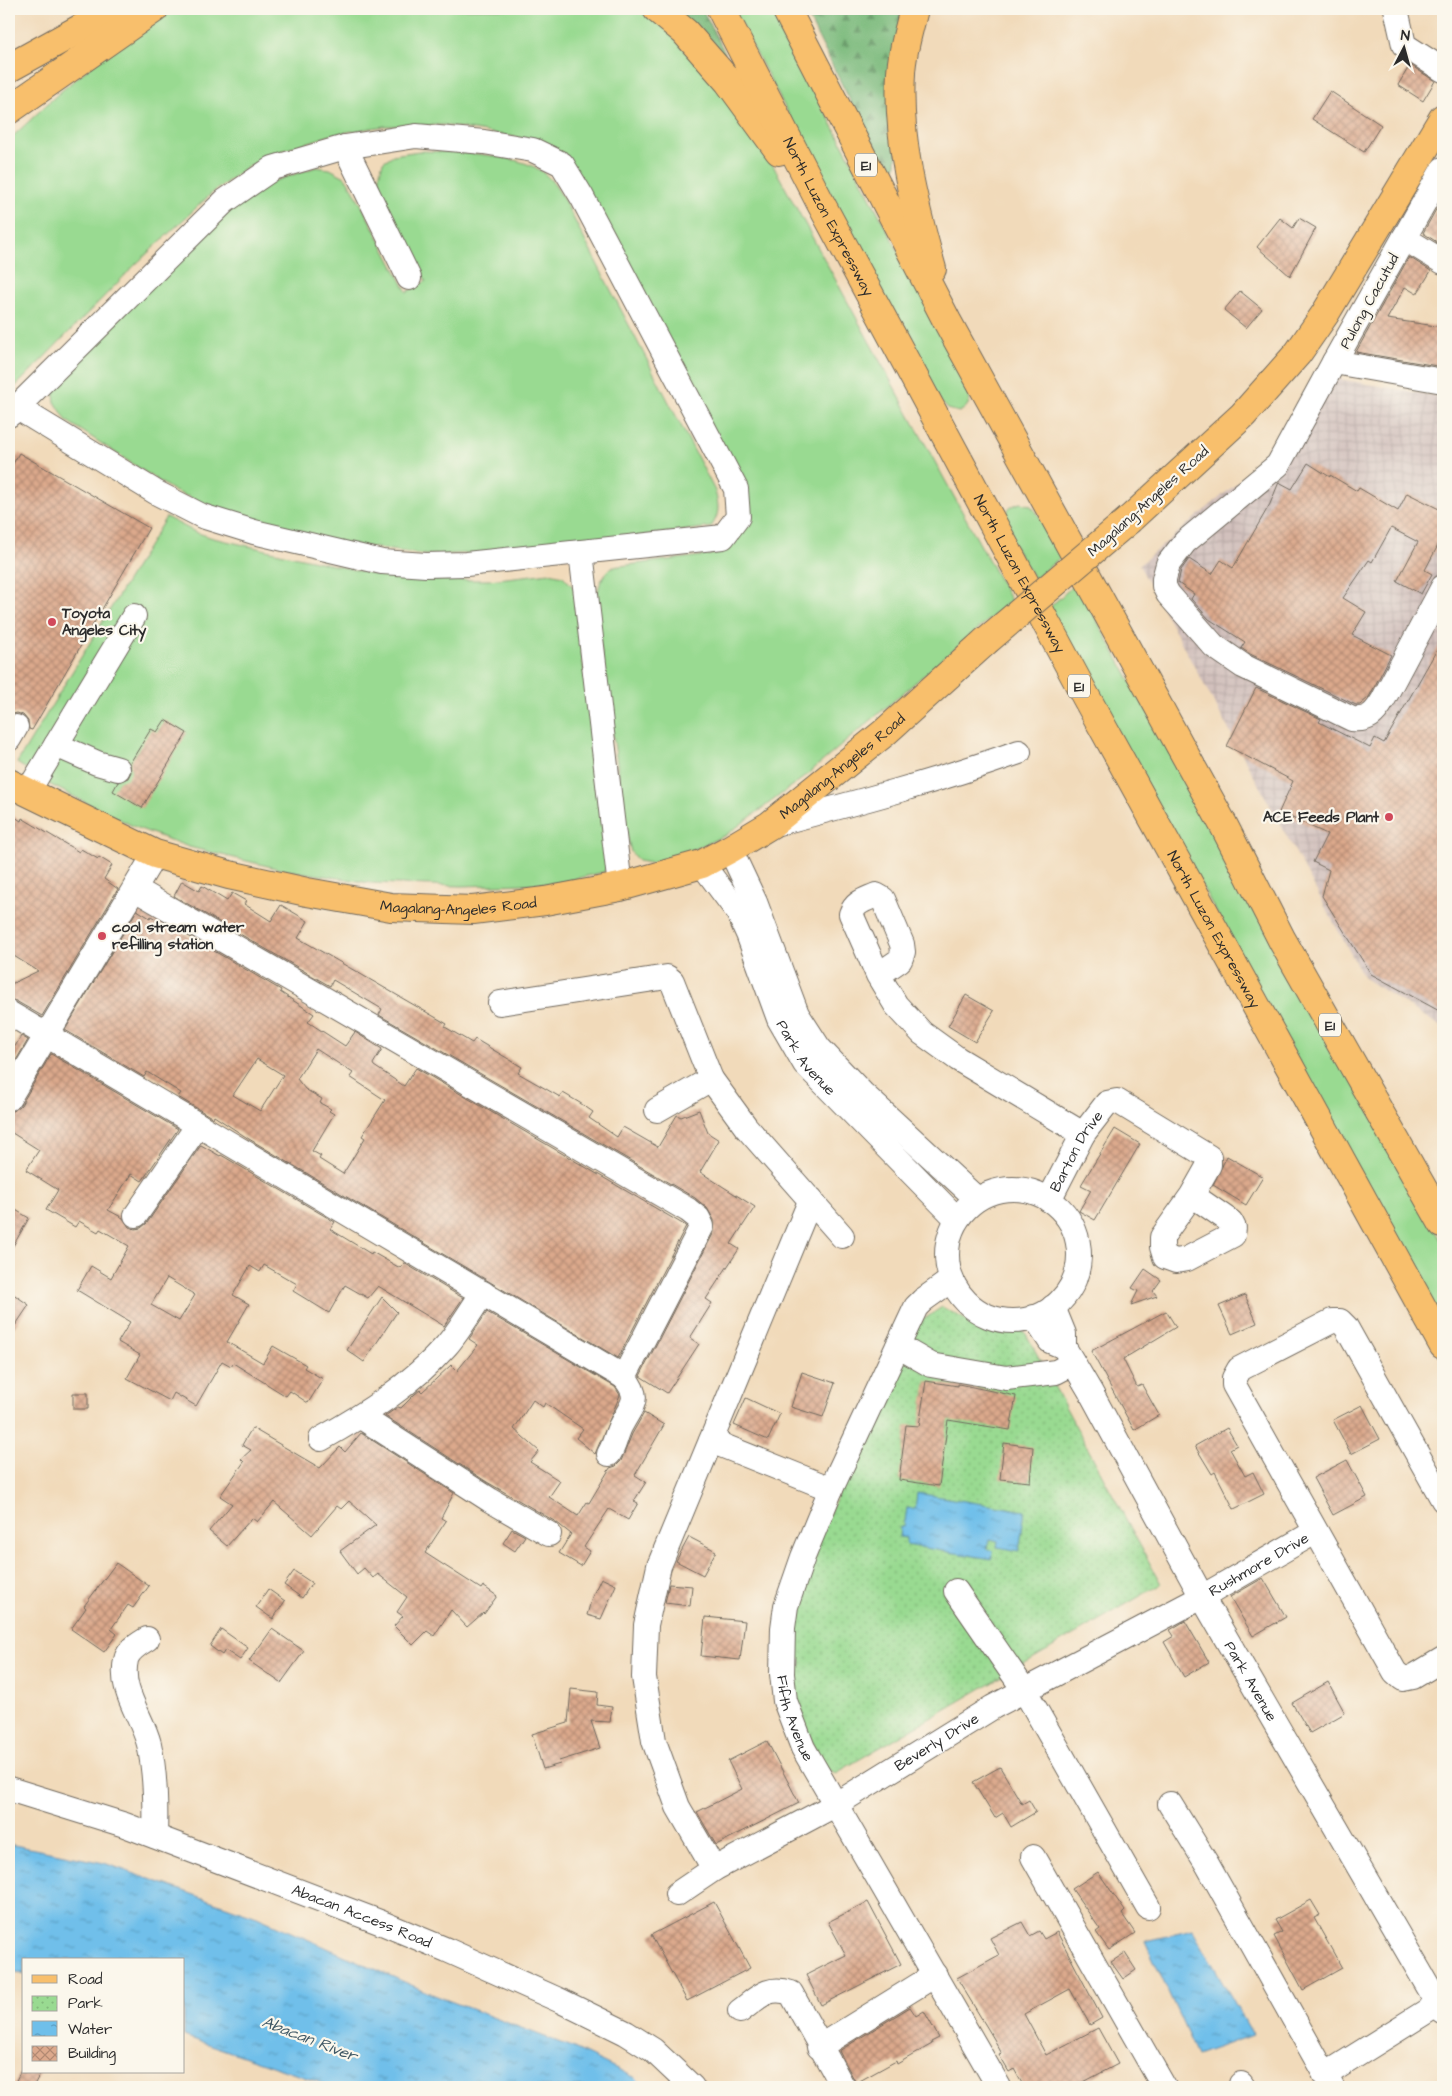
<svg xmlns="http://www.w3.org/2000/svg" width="1452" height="2096" viewBox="0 0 1452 2096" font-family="'Architects Daughter',sans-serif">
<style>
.industrial{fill:url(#industrial-grid)}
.green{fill:#99da91;stroke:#62825e}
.forest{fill:url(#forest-firs);stroke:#527253}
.park{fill:url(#park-dots);stroke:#62825e}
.water{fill:url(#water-ripples);stroke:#4d758a}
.building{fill:url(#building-cross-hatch);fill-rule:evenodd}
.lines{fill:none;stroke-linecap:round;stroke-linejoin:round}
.minor-casing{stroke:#70685d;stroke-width:26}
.major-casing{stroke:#70685d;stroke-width:30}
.highway-casing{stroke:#70685d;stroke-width:30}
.minor{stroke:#fff;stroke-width:24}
.major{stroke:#f8bf6c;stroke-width:28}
.highway{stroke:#f8bf6c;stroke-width:28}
.major-bridge-casing{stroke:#70685d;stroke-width:30;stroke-linecap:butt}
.major-bridge{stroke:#f8bf6c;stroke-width:28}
.poi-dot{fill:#d1495b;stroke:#fbf7ec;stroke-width:2}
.labels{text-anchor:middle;stroke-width:4.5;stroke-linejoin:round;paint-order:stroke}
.shield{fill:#fbf7ec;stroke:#696865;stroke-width:1}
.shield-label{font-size:14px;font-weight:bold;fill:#2b2b2b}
.street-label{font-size:15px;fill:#2b2b2b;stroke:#fbf7ec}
.poi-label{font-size:15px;font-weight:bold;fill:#2b2b2b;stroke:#fbf7ec;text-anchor:start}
.water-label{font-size:16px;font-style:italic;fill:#3f5764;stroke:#fbf7ec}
</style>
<defs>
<pattern id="industrial-grid" width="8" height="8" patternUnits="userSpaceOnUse" patternTransform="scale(1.25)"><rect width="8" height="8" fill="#d1c0bc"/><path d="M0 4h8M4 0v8" fill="none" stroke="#b4a5a2"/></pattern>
<pattern id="forest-firs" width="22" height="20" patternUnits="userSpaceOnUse" patternTransform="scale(1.25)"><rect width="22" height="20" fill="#7aba7b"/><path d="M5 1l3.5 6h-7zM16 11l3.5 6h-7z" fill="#649765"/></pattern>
<pattern id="park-dots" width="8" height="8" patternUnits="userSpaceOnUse" patternTransform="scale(1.25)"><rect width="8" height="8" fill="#99da91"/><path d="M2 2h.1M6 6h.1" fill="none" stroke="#84bb7d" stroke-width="1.8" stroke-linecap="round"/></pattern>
<pattern id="water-ripples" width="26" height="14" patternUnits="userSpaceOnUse" patternTransform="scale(1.25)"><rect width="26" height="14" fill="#6fbfea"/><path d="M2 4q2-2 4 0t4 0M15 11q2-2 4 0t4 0" fill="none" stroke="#5b9bbe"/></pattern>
<pattern id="building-cross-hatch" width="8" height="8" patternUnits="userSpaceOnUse" patternTransform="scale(1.25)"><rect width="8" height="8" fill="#dca98c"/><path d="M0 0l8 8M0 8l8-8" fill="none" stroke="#b38a73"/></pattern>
</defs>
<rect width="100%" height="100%" fill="#fbf7ec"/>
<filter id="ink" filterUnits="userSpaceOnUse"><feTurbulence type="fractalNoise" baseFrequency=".02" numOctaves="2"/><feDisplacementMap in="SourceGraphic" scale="10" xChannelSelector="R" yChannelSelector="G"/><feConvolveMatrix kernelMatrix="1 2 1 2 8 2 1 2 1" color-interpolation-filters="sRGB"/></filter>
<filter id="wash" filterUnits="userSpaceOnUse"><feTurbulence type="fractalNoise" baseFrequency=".0096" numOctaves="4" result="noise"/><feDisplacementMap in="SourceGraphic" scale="20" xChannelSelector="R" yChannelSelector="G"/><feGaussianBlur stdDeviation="1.12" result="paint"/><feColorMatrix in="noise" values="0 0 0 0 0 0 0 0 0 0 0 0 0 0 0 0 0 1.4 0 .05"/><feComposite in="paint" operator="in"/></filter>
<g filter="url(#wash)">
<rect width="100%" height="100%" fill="#f1daba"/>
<path class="industrial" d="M1315,375L1443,397V1028L1364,978L1139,565L1273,453Z"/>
<path class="green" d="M178,9H648L751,125L1011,601L803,778L726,835L683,854L650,863L638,861L631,852L627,835L598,627C597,605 593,583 612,567L717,554C734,545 737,535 743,517L590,195L527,139L444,125L385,126L334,134L272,154L247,167L212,193L136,264L9,393V140L59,93L121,41Z
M733,9H772L970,389C970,400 970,407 959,412L948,409L940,401Z
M419,151C450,152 516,153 541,171C551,178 557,188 563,198L715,491C719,506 720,514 711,527L527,551L426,555L341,543L227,512L174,491L67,421L55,402L53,388L62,373L254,188L316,167L330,169L345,177L353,189L407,292L426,281L381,193L379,176L383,162L393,155Z
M1020,503L1030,505L1038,514L1061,557L1034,579C1026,564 1002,532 1006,515C1007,508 1014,505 1020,503Z
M166,517L195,532L213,538L373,574L430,580H489L550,573L563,576L574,588L607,866L604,872L557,883L461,886L371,883L280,869L189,847L135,827L51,785L17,763Z
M1076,583L1443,1244V1324L1049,608Z"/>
<path class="forest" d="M669,9H702L725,53L718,57Z
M804,9H905L896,166L885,170Z"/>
<path class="park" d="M942,1307L970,1322H1014L1026,1334L1161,1584L836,1773L822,1767L788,1686L793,1593L914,1326Z"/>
<path class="water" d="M917,1493L1025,1511L1019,1551L997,1547L998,1541L989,1539L987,1549L993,1551L992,1559L906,1545V1538L899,1537L900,1527H904L907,1508L915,1509Z
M9,1844L104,1863L257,1917L434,1995L574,2048L636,2078L645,2087H333L184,2036V1960H24V1975L9,1969Z
M1193,1930L1253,2035L1197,2055L1145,1941Z"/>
<g id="blocks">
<path class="building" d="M1410,65L1435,81L1423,101L1398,85Z
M1330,91L1381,125L1364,152L1312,119Z
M1438,206L1443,210V246L1423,233Z
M1280,218L1293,228L1299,218L1316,228L1290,276L1257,247Z
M1409,257L1431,271L1417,294L1405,287L1387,319L1443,327V367L1356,352Z
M1240,291L1262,309L1246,328L1224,310Z
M19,453L149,528L32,730L29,729L28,721L23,715L17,713L9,715V471Z
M1308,463L1330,477V475L1357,491L1359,488L1398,511L1407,493L1443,511V536L1425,570L1432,574L1421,594L1397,581L1418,542L1391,528L1372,562L1369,560L1343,598L1366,612L1352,635L1391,655L1369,697L1360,705H1356L1250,654L1241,648L1245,642L1209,619L1191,599L1194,594L1178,583L1181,570L1189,559L1212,574L1221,560L1233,568L1270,504L1279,482L1292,489Z
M1443,639V1013L1371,974L1322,896L1329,870L1313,862L1327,834L1279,812L1293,781L1227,746L1256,688L1321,719L1319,722L1370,748L1375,738L1384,743Z
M165,720L187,733L142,808L113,791L118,782L128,778L131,772L130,763L151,729L157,732Z
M9,813L21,821L22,818L79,852L81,849L98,859L99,857L112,865L104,879L118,889L42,1016L16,1001L9,999V985L38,971L9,953Z
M182,881L199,891L202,886L227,901L232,893L246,901L244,904L271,921L281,905L308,921L298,938L447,1024L445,1027L472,1043L475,1039L522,1067L518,1073L560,1097L563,1093L580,1103L593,1112L589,1118L617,1137L623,1127L658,1147L677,1115L681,1117L699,1110L708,1133L719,1140L700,1172L755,1207L731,1244L739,1249L706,1299L712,1303L690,1338L699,1344L667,1393L640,1376L714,1232V1220L707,1208L695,1198L379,1015L382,1009L333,980L330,986L174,896Z
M137,910L150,918L151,916L159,921V919L281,990L280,992L314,1014L308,1022L345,1046L355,1032L382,1049L373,1064L374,1066L404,1086L416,1068L686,1226L618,1358L249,1139L214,1116L213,1118L178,1097L181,1093L147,1072L144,1077L65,1030ZM316,1049L353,1073L350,1077L385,1100L362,1136L365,1138L343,1174L319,1159L321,1156L312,1151L334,1114L329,1111L331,1109L320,1103L322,1099L305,1089L297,1079ZM257,1059L283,1075L260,1111L233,1095Z
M966,995L994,1011L975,1042L948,1026Z
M21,1036L28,1040L9,1072V1057Z
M51,1054L178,1129L142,1181L131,1174L108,1210L123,1218L129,1227L135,1229L141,1228L147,1223L201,1145L220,1156L221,1155L335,1222L330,1229L371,1254L372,1252L400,1268L404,1263L463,1298L444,1326L378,1286L368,1298L345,1285L329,1313L293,1291L297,1284L264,1265L260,1272L250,1266L233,1295L249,1304L227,1342L263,1363L273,1346L306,1365L304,1368L323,1379L308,1403L290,1391L286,1396L233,1363L231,1366L222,1361L196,1406L174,1393L170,1401L127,1378L140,1355L118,1342L130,1322L77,1290L91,1266L111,1278L129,1246L100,1229L98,1232L79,1221L75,1227L46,1210L58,1190L26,1170L39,1150L9,1131V1112L15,1110L21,1105ZM167,1278L195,1295L179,1321L151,1305Z
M1115,1129L1140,1144L1095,1220L1079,1211L1091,1190L1081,1185Z
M1227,1156L1263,1177L1246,1205L1213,1185Z
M9,1206L29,1218L9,1253Z
M1145,1269L1161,1280L1153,1291L1157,1296L1131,1305L1138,1291L1132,1288Z
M9,1291L29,1305L9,1335Z
M1245,1295L1257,1323L1232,1334L1219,1306Z
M382,1297L397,1312L364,1362L347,1350Z
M1166,1311L1176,1327L1123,1359L1137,1387L1142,1385L1159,1415L1134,1430L1091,1351Z
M487,1312L615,1387L620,1395L595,1454L576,1438L583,1429L545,1403L543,1407L533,1400L514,1429L539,1451L530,1462L560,1481L549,1497L578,1516L587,1502L589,1503L610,1468L616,1466L621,1461L632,1434L644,1413L664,1425L635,1475L646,1482L634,1501L638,1503L628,1520L609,1509L584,1547L590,1551L581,1566L559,1553L571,1534L556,1522L487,1482L385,1416L398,1407L401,1408L415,1394L420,1390L422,1392L451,1365L457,1371L478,1345L469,1339Z
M802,1372L835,1383L823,1417L791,1407Z
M926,1381L958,1386V1384L1016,1396L1010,1430L948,1420L939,1486L899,1480L906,1425L919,1426Z
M73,1393H88V1409H73Z
M746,1398L780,1414L768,1440L734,1425Z
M1362,1405L1380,1439L1351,1454L1333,1420Z
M252,1428L320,1468L340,1447L345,1452L361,1433L454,1493L441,1518L446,1521L425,1553L481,1589L483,1586L497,1596L484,1614L483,1613L467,1627L451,1610L434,1636L427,1631L413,1645L394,1626L403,1616L397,1612L407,1597L378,1574L373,1578L364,1568L357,1574L340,1551L376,1525L349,1501L341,1509L337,1506L312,1535L274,1502L257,1522L252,1518L227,1546L209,1531L232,1504L220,1496L244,1462L241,1459L251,1450L242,1445Z
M1227,1428L1237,1445L1230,1449L1245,1476L1253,1472L1264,1494L1234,1509L1215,1472L1212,1474L1195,1446Z
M1004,1443L1033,1447L1030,1482L1000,1479Z
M1347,1460L1367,1497L1333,1515L1313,1478Z
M512,1529L525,1536L515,1551L503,1543Z
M689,1537L716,1551L703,1575L676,1561Z
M116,1563L149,1586L133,1608L128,1605L111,1629L117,1634L104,1652L71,1629L86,1608L84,1606Z
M294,1571L312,1583L302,1598L284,1585Z
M601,1578L616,1585L601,1619L587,1615L592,1597Z
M1263,1578L1286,1617L1253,1636L1230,1597Z
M669,1584L692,1586L690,1606L665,1603Z
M268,1589L285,1601L273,1619L256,1607Z
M705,1617L745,1621L740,1660L701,1656Z
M1185,1621L1209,1662L1184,1677L1164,1642L1174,1636L1170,1630Z
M221,1629L248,1648L240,1660L225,1650L222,1655L210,1646Z
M272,1629L304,1651L281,1683L249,1661Z
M1328,1682L1345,1713L1310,1733L1292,1703Z
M571,1689L598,1692L597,1705L612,1707L610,1722L591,1721L600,1748L559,1761L560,1764L543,1769L532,1734L568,1723Z
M767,1741L799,1803L716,1845L697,1812L742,1789L728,1761Z
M1000,1767L1022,1804L1029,1800L1036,1812L1011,1827L1003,1813L995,1818L973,1782Z
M1098,1872L1125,1911L1122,1914L1135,1933L1109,1950L1096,1932L1100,1929L1072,1889Z
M1311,1900L1320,1915L1314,1918L1342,1968L1303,1990L1274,1936L1282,1932L1275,1920Z
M714,1902L750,1968L687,2001L651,1935Z
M868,1902L901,1964L821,2005L806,1975L846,1955L828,1922Z
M1022,1922L1030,1936L1039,1931L1044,1939L1057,1932L1102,2018L1090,2025L1070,1989L1024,2014L1046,2055L1098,2028L1118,2064L1074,2087H1024L1014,2069L1009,2072L999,2055L1002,2054L994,2039L957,1978L999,1955L990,1938Z
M1125,1953L1136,1970L1123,1979L1111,1962Z
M910,2007L916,2016L924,2011L939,2038L931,2042L932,2044L897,2064L896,2061L856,2083L839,2051Z
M20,2072H41L33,2087H13Z"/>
</g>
</g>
<g filter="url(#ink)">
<use href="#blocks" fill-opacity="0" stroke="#70685d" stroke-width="1"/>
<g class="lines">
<g class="minor-casing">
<g id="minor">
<path d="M1396,9L1404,45L1443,70"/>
<path d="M345,147L409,278"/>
<path d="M1443,169L1334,362L1443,381"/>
<path d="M1404,238L1443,262"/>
<path d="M1334,362L1278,465L1185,542L1168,564L1164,579V586L1168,594L1214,646L1243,666L1352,719C1368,721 1375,714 1383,700L1443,587"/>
<path d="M9,415L225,201L273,168L345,147L416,136L484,142L533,150L562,164L582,197L736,489L738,517L723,537L466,564L426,565L382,562L254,532L202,516L157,493L16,407"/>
<path d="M581,552L620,887"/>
<path d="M9,739L16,727"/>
<path d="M56,745L97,763L118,769"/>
<path d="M27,793L134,616"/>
<path d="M771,825C855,803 938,781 1019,752"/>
<path d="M730,849L755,902L797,1014L819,1048L862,1093L977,1199"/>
<path id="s1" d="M702,864L738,912L748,934L779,1019L805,1064L957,1219"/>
<path d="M135,889L688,1210L698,1218L702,1226L624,1377"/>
<path d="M878,975L900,960L903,952L902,944L883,899L876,895C865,900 855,902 851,914L878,975L896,1005L922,1033L958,1059L1083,1134"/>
<path d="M500,1003L667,977L672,981L711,1079L746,1127L842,1236"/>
<path d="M9,1013L624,1377C642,1399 632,1404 621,1425C616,1434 615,1445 609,1454"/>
<path d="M9,1098L155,854"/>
<path d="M657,1110L711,1079"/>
<circle cx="1013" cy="1255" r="66"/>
<path id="s2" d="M1049,1200L1083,1134L1107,1103L1117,1101L1209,1157V1165L1192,1195L1162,1237V1247L1165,1257L1176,1261L1187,1259L1233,1235L1234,1228L1231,1222L1192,1195"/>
<path d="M136,1215L198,1125"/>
<path id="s3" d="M951,1280L923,1300L916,1307L831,1489L803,1557L786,1606L783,1628L782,1674L785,1701L803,1748L999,2087"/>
<path id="s4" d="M1053,1307L1064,1334V1347L1090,1391L1202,1597L1443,2012"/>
<path d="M1034,1317L1050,1341L1064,1347"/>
<path d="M898,1346L931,1365L1006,1378L1056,1372L1073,1363"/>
<path d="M361,1417L490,1500L549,1534"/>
<path d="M321,1439C366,1414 411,1385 446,1346C460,1330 471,1310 483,1293"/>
<path d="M711,1441L831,1489"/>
<path d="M1443,1500L1346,1327L1340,1321H1332L1239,1369L1234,1378V1385L1395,1672L1403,1679L1413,1677L1443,1659"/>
<path d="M956,1591L1025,1691L1148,1907"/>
<path d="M147,1639C139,1644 128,1650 126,1660C119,1691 142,1716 149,1744C156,1775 156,1806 155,1836"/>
<path id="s5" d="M9,1789L125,1825L382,1923L447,1950L561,2001L626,2033L653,2050L692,2087"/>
<path d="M1170,1804L1207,1864L1332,2087"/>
<path d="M1033,1857L1164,2087"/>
<path d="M714,1869L678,1807L654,1741L644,1677L646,1625L659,1566L811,1199"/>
<path id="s6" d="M677,1894L714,1869L835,1805L993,1707L1202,1597L1315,1532"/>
<path d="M740,2011C758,1998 767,1985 791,1993L843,2087"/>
<path d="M819,2047L935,1975"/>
<path d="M1325,2075L1443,2001"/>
<path d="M1241,2084L1243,2087"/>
</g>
</g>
<g class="major-casing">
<g id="major">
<path d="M1130,519L1243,415L1298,353L1325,314L1443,118"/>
<path id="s7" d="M9,783L155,854L229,875L307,892L391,907L473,910L545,901L620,887L702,864L730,849L770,825L884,733L986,641"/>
</g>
</g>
<g class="highway-casing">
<g id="highway">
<path d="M657,9L685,32L728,81L779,151"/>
<path id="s8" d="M721,9L820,202L1086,697L1443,1345"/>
<path d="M786,9L947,321L1223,824L1282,940L1443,1224"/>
<path d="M914,9C909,30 902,51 901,73C897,140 914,205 932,269"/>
<path d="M9,68L116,9"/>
<path d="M9,110L154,9"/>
</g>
</g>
<use href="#minor" class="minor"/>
<use href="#major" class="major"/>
<use href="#highway" class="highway"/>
<g class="major-bridge-casing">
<path id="major-bridge" d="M986,641L1130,519"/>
</g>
<use href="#major-bridge" class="major-bridge"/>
</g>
</g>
<g class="poi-dot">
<circle cx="52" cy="622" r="5"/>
<circle cx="1389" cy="817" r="5"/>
<circle cx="102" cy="936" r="5"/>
</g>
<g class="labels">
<g class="shield">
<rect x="855" y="153.5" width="22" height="23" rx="4"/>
<rect x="1068" y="674.5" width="22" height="23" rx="4"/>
<rect x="1319" y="1013.5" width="22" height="23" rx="4"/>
</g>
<g class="shield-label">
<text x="866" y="170">E1</text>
<text x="1079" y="691">E1</text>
<text x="1330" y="1030">E1</text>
</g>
<g class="street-label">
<text dy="5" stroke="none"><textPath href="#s8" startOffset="234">North Luzon Expressway</textPath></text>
<text transform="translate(1369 301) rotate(-61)" y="5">Pulong Cacutud</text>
<text transform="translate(1148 501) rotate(-42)" y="5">Magalang-Angeles Road</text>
<text dy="5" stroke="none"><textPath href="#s8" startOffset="639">North Luzon Expressway</textPath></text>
<text dy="5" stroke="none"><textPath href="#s7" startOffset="892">Magalang-Angeles Road</textPath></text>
<text dy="5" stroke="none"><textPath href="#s7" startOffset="472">Magalang-Angeles Road</textPath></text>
<text dy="5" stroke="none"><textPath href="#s8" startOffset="1044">North Luzon Expressway</textPath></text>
<text dy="5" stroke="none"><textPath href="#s1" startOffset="222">Park Avenue</textPath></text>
<text dy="5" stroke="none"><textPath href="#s2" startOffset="56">Barton Drive</textPath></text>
<text dy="5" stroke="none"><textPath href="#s6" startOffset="669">Rushmore Drive</textPath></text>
<text dy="5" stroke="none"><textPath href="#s4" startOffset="425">Park Avenue</textPath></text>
<text dy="5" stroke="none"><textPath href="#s3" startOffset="485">Fifth Avenue</textPath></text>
<text dy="5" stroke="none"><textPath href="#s6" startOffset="301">Beverly Drive</textPath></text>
<text dy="5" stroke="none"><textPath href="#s5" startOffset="375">Abacan Access Road</textPath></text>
</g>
<g class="poi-label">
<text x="62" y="618">Toyota<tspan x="62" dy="17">Angeles City</tspan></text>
<text x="1379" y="822" text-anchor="end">ACE Feeds Plant</text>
<text x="112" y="932">cool stream water<tspan x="112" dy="17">refilling station</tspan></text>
</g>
<g class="water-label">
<text transform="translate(310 2038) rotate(21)" y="6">Abacan River</text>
</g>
</g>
<rect width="1452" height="2096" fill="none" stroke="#fbf7ec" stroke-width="30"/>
<rect x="22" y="1958" width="162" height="115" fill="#fbf7ec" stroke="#a8a59f"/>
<rect x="32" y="1975" width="25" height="8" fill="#f8bf6c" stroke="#a8a59f"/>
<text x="68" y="1984" font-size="15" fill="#2b2b2b">Road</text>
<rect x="32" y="1996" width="25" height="15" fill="url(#park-dots)" stroke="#a8a59f"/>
<text x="68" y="2008" font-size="15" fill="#2b2b2b">Park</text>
<rect x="32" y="2021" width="25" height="15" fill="url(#water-ripples)" stroke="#a8a59f"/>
<text x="68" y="2034" font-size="15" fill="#2b2b2b">Water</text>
<rect x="32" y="2046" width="25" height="15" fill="url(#building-cross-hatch)" stroke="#a8a59f"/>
<text x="68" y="2058" font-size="15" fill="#2b2b2b">Building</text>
<g transform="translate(1404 48) rotate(6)" stroke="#fbf7ec" stroke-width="4" paint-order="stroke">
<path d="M0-4L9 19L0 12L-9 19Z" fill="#2b2b2b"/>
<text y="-8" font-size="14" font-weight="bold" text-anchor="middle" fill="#2b2b2b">N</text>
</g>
</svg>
